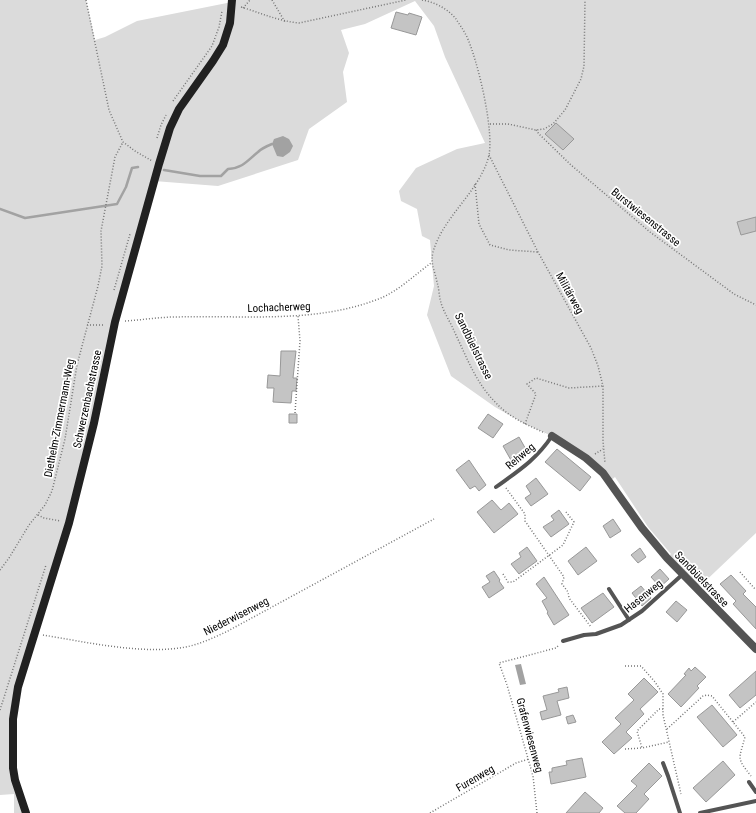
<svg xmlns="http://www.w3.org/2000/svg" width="756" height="813" viewBox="0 0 756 813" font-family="'Roboto Condensed',sans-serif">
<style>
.green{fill:#dbdbdb}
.water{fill:#a2a2a2}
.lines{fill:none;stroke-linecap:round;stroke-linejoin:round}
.stream{stroke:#a2a2a2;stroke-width:2.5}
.building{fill:#c4c4c4;stroke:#989898}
.path{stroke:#767676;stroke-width:1.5;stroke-dasharray:1 2;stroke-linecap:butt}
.lane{stroke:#545454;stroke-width:4}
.street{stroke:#545454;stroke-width:8}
.secondary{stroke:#212121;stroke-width:8}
.labels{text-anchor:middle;stroke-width:3.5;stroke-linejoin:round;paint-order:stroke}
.street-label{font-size:11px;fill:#000;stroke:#fff}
</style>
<rect width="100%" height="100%" fill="#fff"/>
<path class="green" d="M0,0H86L95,40L105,37L137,21L232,2V0H756V533L697,589L667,558L671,554L648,527L615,477L609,482L603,474L552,436L525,424L495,407L451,376L427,315L434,286L430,240L422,236L417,209L401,201L399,191L416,168L457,149L485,143L445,57L434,26L415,1L365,24L341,30L349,53L343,72L347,102L309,129L298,160L218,186L154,181L115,322L86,456L15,703L13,768L26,813H14V794L0,795Z"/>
<path class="water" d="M283,136L289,139L293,146L290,152L283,157L277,156L272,144L274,139Z
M521,664L526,684L520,685L515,665Z"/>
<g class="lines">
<path class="stream" d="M164,170L200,176H221L228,169C243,168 247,161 258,152C261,149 267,146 272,144
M0,209L25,218L117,204L126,187L132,168L138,167"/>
</g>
<path class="building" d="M396,12L408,15L409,13L422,17L416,35L391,28Z
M556,123L574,139L563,150L545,134Z
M756,217V231L741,235L737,222Z
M281,351H296L293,378H297L296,391H292L291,403L273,402L274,388H267L268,375L280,376Z
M289,414H297V423H289Z
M488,414L503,424L493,438L478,428Z
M519,437L528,453L512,462L503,446Z
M557,449L591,477L580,491L545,462Z
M469,460L486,485L479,491L475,486L470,489L456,470Z
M536,478L548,494L531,506L525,498L531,494L526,486Z
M492,500L501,510L509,503L518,514L494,533L477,512Z
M559,510L569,524L551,537L543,527L554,520L551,516Z
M613,519L621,531L610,538L603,526Z
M527,547L537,561L519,574L511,564L521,557L519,553Z
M586,547L597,561L578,575L568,561Z
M640,548L646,557L638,563L631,555Z
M660,569L669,579L660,587L651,577Z
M494,571L500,580L499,581L504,588L489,598L482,587L490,582L486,576Z
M731,575L746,591L743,594L756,607V629L733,604L736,601L720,584Z
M544,577L569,615L554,625L547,613L548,612L542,601L547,598L536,584Z
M641,586L651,598L642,606L632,593Z
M603,593L614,607L592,623L581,608Z
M676,601L687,610L677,622L666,612Z
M695,667L706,677L697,686L699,688L681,707L668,694L686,675L684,674L689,668L691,671Z
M756,671V695L740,708L729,695Z
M644,678L658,692L640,709L644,714L626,732L632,738L614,754L602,742L621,724L615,718L634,700L628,694Z
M567,687L569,698L557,701L561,715L542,720L540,712L547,710L543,696L559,692L558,689Z
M712,705L737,735L723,747L697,717Z
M573,715L576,722L568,724L566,717Z
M582,758L586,777L551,784L549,772H552V768L567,765L566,761Z
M723,761L735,775L706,802L693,788Z
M649,763L662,776L644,794L649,799L636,813H625L617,806L637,786L631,781Z
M585,792L603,808L599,813H566Z"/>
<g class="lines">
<path class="path" d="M86,0L109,110L123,142L135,151L152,161
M272,0L285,22
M422,0C435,2 448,9 456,19C459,24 463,29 466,35C477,57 496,135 488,159C477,194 443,217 433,252C430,264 435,271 437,282C439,288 439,296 441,303C444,313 451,323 455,333C467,358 476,383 496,403C509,417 527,425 545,433
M241,7C261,13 278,21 299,23L406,0
M243,8L250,0
M173,101L212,46L219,27L222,11
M490,124H508L536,130L544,129L553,124L565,110L581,79L584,66L585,0
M536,130L539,134L571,165L650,232L734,294L756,305
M157,138L161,125L166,115
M489,155L538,252L591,348L598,366L603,386V441L605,463
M475,184L479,224L490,245L509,250L538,252
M114,290L130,234
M125,321C142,320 159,317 176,317C244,315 317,324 381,298C398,291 416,274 431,263
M87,325H105
M295,413L300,341L298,316
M525,424L536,394L527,384L536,378L569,388L603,386
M595,454L603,449
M506,488L525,514V521L564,577L562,584L568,592L569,598L591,627
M38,515L44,518L61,521
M0,570L9,558L29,525L45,505L52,491L65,439L77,365L98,286L102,266L101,231L115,157L123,142
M740,572L756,590
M503,574L508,582H513L563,545L574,522L566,512
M43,635C86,642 142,655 186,647C200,644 213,638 226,632L434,519
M625,666H641L655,682L663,694V715L681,794
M663,709H659L637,731L642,748L669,742
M0,710L46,565
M733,722L756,702
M667,729L703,696L707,695L712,696L745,737C739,760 736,757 751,776
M625,749L642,748
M430,813L516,763L529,759
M537,813L533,776L507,685L499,663L556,648L558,646"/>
<path class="lane" d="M496,487C518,471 536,460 552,436
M609,589L629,620
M563,641L584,635L596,634L621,625L642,611L683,574
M663,763L668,776L680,813
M749,782L756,792
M700,813L756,801"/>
<path class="street" d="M552,436L586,458L603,473L642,528L667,558L756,649"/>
<path class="secondary" d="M26,813L15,780L13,768V719L18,687L69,523L94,423L115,322L159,164L170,128L179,109L213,61L223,45L230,23L232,0"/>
</g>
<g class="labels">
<g class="street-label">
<text transform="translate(646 217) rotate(39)" y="4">Burstwiesenstrasse</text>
<text transform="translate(570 293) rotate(61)" y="4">Militärweg</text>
<text transform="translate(279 307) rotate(-2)" y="4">Lochacherweg</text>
<text transform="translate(474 346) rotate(64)" y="4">Sandbüelstrasse</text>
<text transform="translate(87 399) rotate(-78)" y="4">Schwerzenbachstrasse</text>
<text transform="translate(59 418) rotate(-79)" y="4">Diethelm-Zimmermann-Weg</text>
<text transform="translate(520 456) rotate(-40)" y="4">Rehweg</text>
<text transform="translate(702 579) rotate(46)" y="4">Sandbüelstrasse</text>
<text transform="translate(643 596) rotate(-39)" y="4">Hasenweg</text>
<text transform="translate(236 616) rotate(-27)" y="4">Niederwisenweg</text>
<text transform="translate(530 735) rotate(75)" y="4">Grafenwiesenweg</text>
<text transform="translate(475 778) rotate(-30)" y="4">Furenweg</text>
</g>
</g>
</svg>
